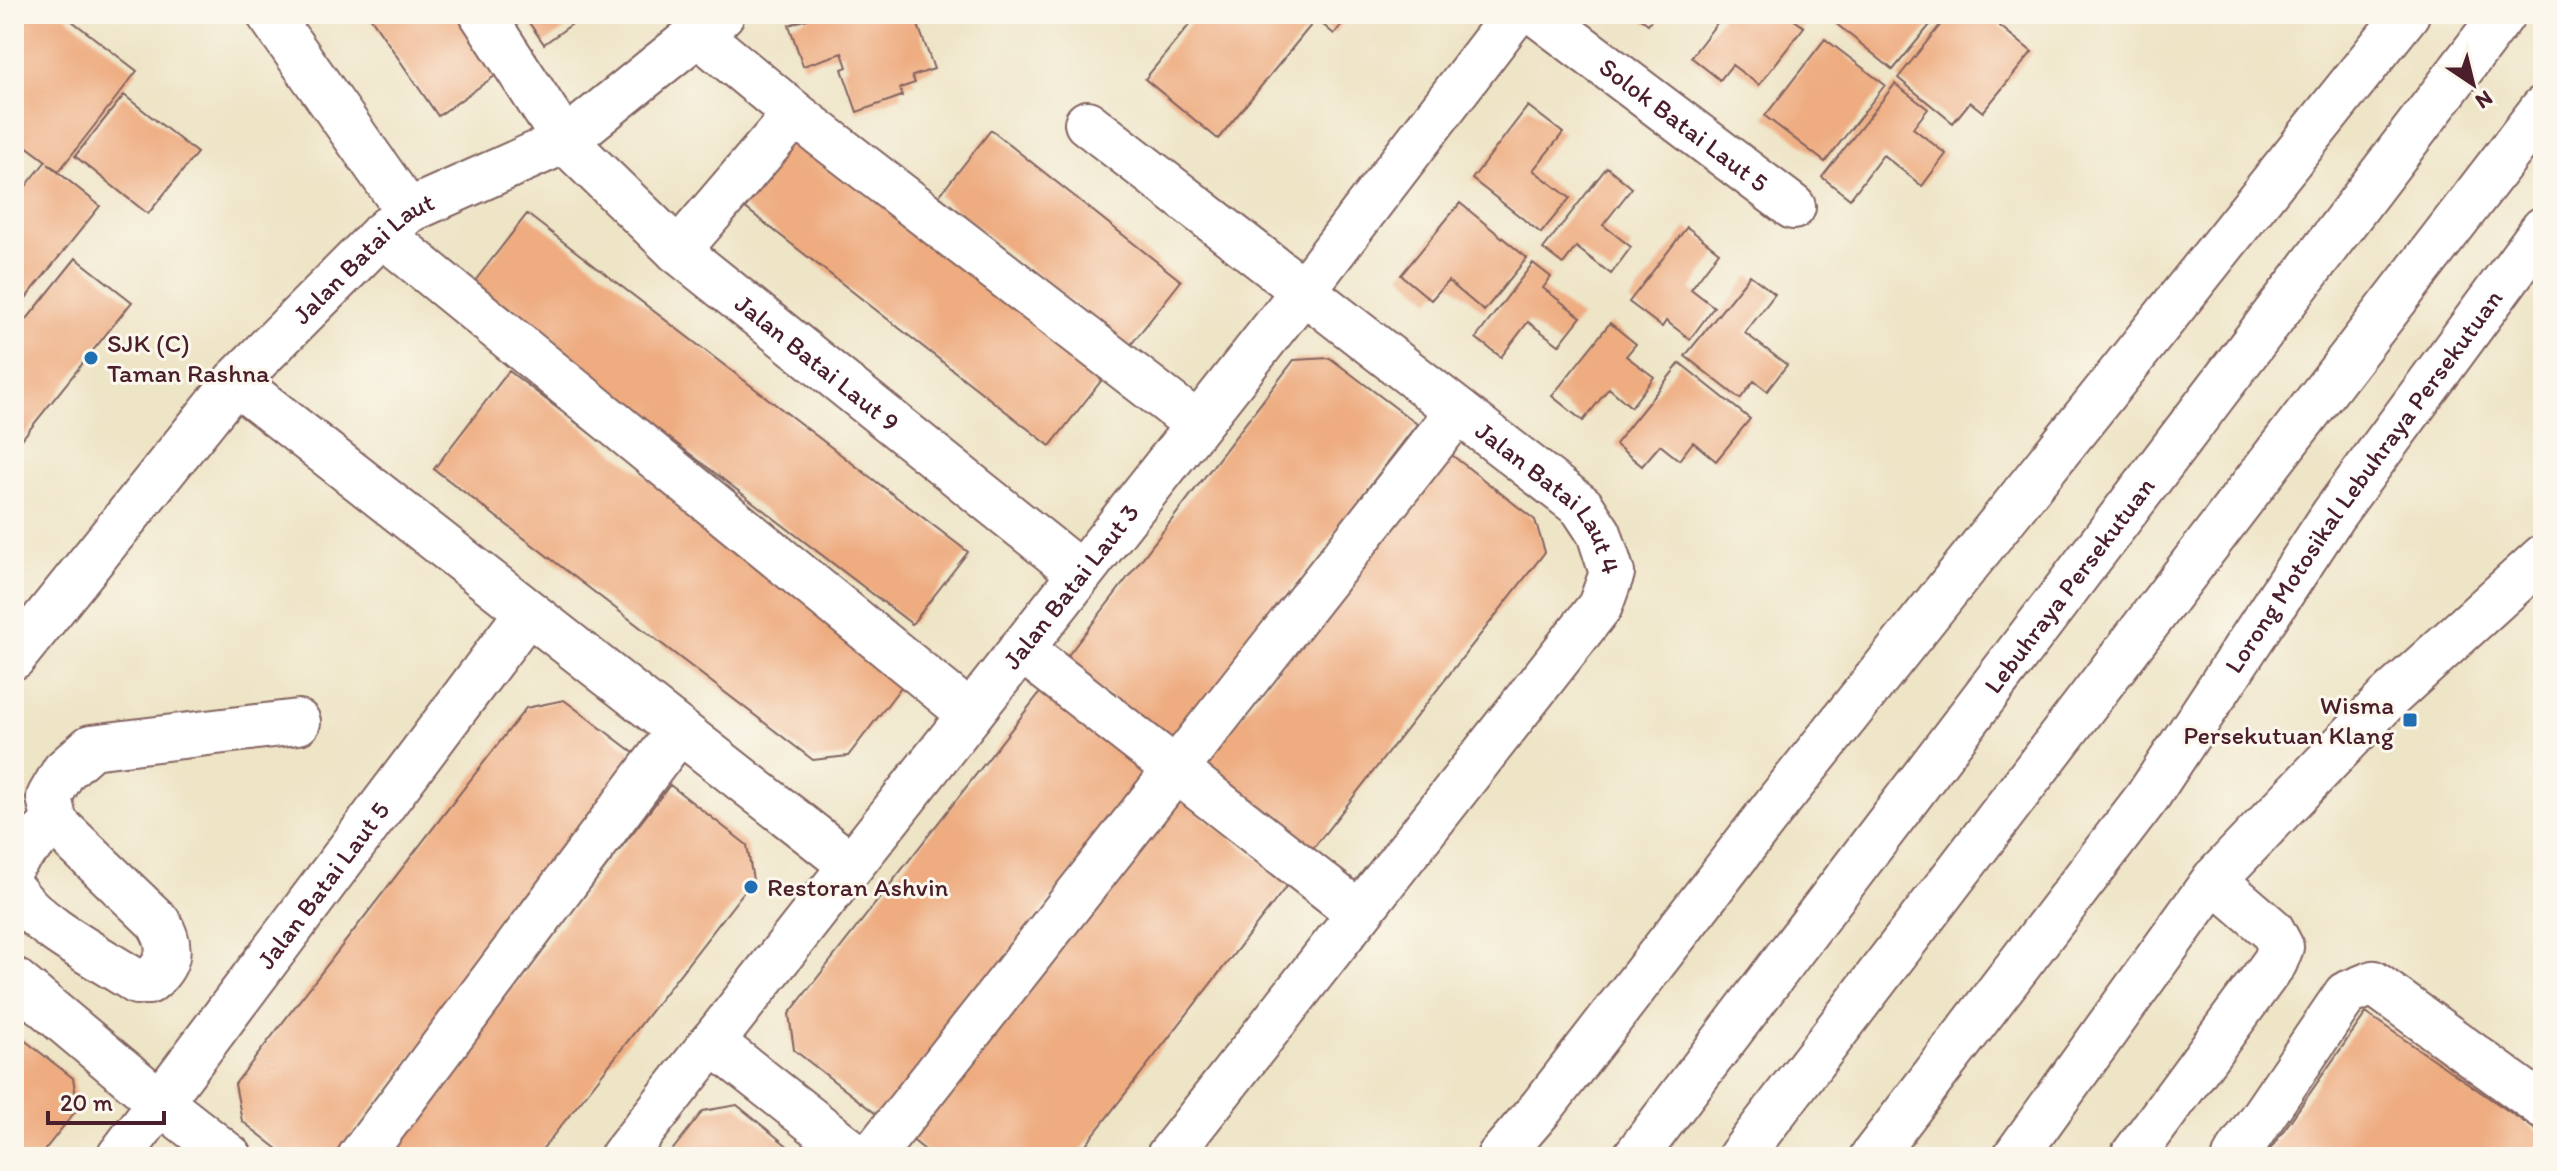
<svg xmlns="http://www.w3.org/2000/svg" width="2557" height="1171" viewBox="0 0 2557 1171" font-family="Itim,sans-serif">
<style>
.building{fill:#eeac80}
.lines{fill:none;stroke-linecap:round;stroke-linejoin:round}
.minor-casing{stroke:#836461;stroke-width:48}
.highway-casing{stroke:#836461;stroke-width:48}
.minor{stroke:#fff;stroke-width:44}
.highway{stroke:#fff;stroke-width:44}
.poi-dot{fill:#1f6fb2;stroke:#fbf7ec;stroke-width:3}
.labels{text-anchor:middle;stroke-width:6;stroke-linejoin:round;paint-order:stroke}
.street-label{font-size:26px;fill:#4a1f2b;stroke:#fbf7ec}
.poi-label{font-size:26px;fill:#4a1f2b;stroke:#fbf7ec;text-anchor:start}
</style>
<rect width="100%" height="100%" fill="#fbf7ec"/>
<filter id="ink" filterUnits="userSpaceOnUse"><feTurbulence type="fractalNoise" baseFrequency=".0125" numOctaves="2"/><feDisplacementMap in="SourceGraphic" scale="16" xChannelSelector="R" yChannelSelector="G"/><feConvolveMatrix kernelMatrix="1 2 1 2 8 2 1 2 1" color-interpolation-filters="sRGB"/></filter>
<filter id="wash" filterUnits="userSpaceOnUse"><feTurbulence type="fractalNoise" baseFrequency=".006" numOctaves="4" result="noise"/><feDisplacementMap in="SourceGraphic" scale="32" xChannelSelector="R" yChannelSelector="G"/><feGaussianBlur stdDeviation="1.8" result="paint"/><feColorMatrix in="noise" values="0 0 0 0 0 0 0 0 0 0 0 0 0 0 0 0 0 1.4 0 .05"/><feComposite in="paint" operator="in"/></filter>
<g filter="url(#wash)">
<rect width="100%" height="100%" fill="#eee4c6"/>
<g id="blocks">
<path class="building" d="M14,14H63L137,71L59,171L48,164L100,206L14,313V201L46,161L14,137Z
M368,14H469L506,68L438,116Z
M523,14H586L544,44Z
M809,14H914L934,69L912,76L915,83L900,88L902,96L857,112L842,69L847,67L842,53L803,66L789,25L810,18Z
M1198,14H1350L1334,34L1316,19L1218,139L1145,79Z
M1635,14H1656L1648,24Z
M1724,14H1786L1804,27L1759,85L1732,65L1720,80L1691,57Z
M1841,14H1939L1893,70L1834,22Z
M1949,14H1985L2032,52L1983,112L1970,102L1953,123L1898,78Z
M1825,39L1885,85L1825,162L1765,116Z
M1895,84L1928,109L1913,128L1946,154L1922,186L1883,155L1850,199L1822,177Z
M124,95L197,153L148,214L75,156Z
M1528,106L1563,133L1533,170L1570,198L1541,233L1472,179Z
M991,130L1181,281L1129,347L939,196Z
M794,134L1105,376L1050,446L739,203Z
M1607,167L1632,188L1603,225L1631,247L1611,274L1576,247L1563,264L1543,249Z
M1460,203L1527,258L1484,311L1448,281L1431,300L1401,275Z
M527,214L968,552L912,624L471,286Z
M1687,227L1719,252L1691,289L1714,307L1690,339L1666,321L1662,327L1629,302Z
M76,258L132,302L14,449V335Z
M1533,263L1551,277L1543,288L1581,317L1559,345L1528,322L1501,357L1476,338Z
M1750,275L1775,294L1745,333L1787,365L1767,391L1754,381L1740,399L1685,356Z
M1610,323L1636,344L1626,356L1654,377L1631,407L1609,388L1583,421L1552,396Z
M1330,358L1417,424L1172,745L1063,662L1294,360Z
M1680,363L1750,419L1716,461L1693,442L1679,460L1660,445L1642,466L1615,444Z
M509,371L908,678L848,756L813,760L434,469Z
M1448,452L1535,520L1545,552L1311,851L1202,767Z
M1042,690L1149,773L880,1117L794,1050L789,1014Z
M564,700L643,760L334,1157H288L242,1121L235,1084L526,708Z
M670,785L747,845L753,880L592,1087L536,1157H380Z
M1176,796L1289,883L1076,1157H934L910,1138Z
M2366,1013L2543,1135V1157H2265Z
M14,1032L73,1078L78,1108L39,1157H14Z
M737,1105L801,1157H667L703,1111Z"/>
</g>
</g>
<g filter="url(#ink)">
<use href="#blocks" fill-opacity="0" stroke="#836461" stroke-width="2"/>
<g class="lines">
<g class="minor-casing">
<g id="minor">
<path d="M269,14L408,211"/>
<path id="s1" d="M482,14L565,141L678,251L1080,573"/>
<path id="s2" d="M1537,14L1793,207"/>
<path d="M697,33L795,114L1197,424"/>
<path id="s3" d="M1087,123L1582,507L1599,533L1612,573L1600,606L1168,1157"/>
<path d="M382,234L970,714"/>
<path d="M678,251L795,114"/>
<path d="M235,382L851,865"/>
<path d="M1021,649L1359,913"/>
<path id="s4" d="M14,657L235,382L382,234L408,211L565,141L722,14"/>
<path d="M14,862L22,852L55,823L49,797L64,771L91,747L298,722"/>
<path d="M14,892C40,928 99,957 137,982H148C171,964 173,946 158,922L55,823"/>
<path d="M14,980L160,1102L230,1157"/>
<path d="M712,1042L858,1157"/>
<path id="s5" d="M119,1157L527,613"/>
<path d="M360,1157L679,731"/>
<path id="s6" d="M622,1157L1303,291L1515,14"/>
<path d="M871,1157L1458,411"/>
<path d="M1499,1157L1542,1107L1781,798L2407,14"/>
<path id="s7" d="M1872,1157L2148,796L2333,515L2543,229"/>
<path d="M2015,1157L2214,880L2387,699L2543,557"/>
<path d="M2132,1157L2275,962L2281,947L2272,930L2214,880"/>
<path d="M2235,1157L2346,994L2373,983L2543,1106"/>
</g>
</g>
<g class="highway-casing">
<g id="highway">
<path id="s8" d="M1635,1157L2503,14"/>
<path d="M1740,1157L2288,439L2543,108"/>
</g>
</g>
<use href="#minor" class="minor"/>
<use href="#highway" class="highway"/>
</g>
</g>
<g class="poi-dot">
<circle cx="91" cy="358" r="8"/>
<rect x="2402" y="712" width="16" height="16" rx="4"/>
<circle cx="751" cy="887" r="8"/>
</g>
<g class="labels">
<g class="street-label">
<text dy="9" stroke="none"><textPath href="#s2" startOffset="184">Solok Batai Laut 5</textPath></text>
<text dy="9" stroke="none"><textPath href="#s4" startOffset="532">Jalan Batai Laut</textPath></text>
<text dy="9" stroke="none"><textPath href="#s1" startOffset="488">Jalan Batai Laut 9</textPath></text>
<text dy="9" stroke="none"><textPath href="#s7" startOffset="836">Lorong Motosikal Lebuhraya Persekutuan</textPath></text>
<text dy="9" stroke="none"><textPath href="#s3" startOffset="598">Jalan Batai Laut 4</textPath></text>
<text dy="9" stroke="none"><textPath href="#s8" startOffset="718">Lebuhraya Persekutuan</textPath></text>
<text dy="9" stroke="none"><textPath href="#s6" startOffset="726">Jalan Batai Laut 3</textPath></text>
<text dy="9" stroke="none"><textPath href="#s5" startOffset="340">Jalan Batai Laut 5</textPath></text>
</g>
<g class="poi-label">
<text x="107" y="352">SJK (C)<tspan x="107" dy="30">Taman Rashna</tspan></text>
<text x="2394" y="714" text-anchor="end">Wisma<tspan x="2394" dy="30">Persekutuan Klang</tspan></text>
<text x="767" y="896">Restoran Ashvin</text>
</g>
</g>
<rect width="2557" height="1171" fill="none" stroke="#fbf7ec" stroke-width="48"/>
<g transform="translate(2473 84) rotate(145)" stroke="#fbf7ec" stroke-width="6" paint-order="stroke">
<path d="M0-6L14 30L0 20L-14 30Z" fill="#4a1f2b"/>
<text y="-12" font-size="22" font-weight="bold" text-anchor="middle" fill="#4a1f2b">N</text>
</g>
<path d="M48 1111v12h116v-12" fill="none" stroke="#4a1f2b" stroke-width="4"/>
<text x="60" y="1111" font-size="24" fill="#4a1f2b" stroke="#fbf7ec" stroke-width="6" paint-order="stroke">20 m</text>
</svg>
